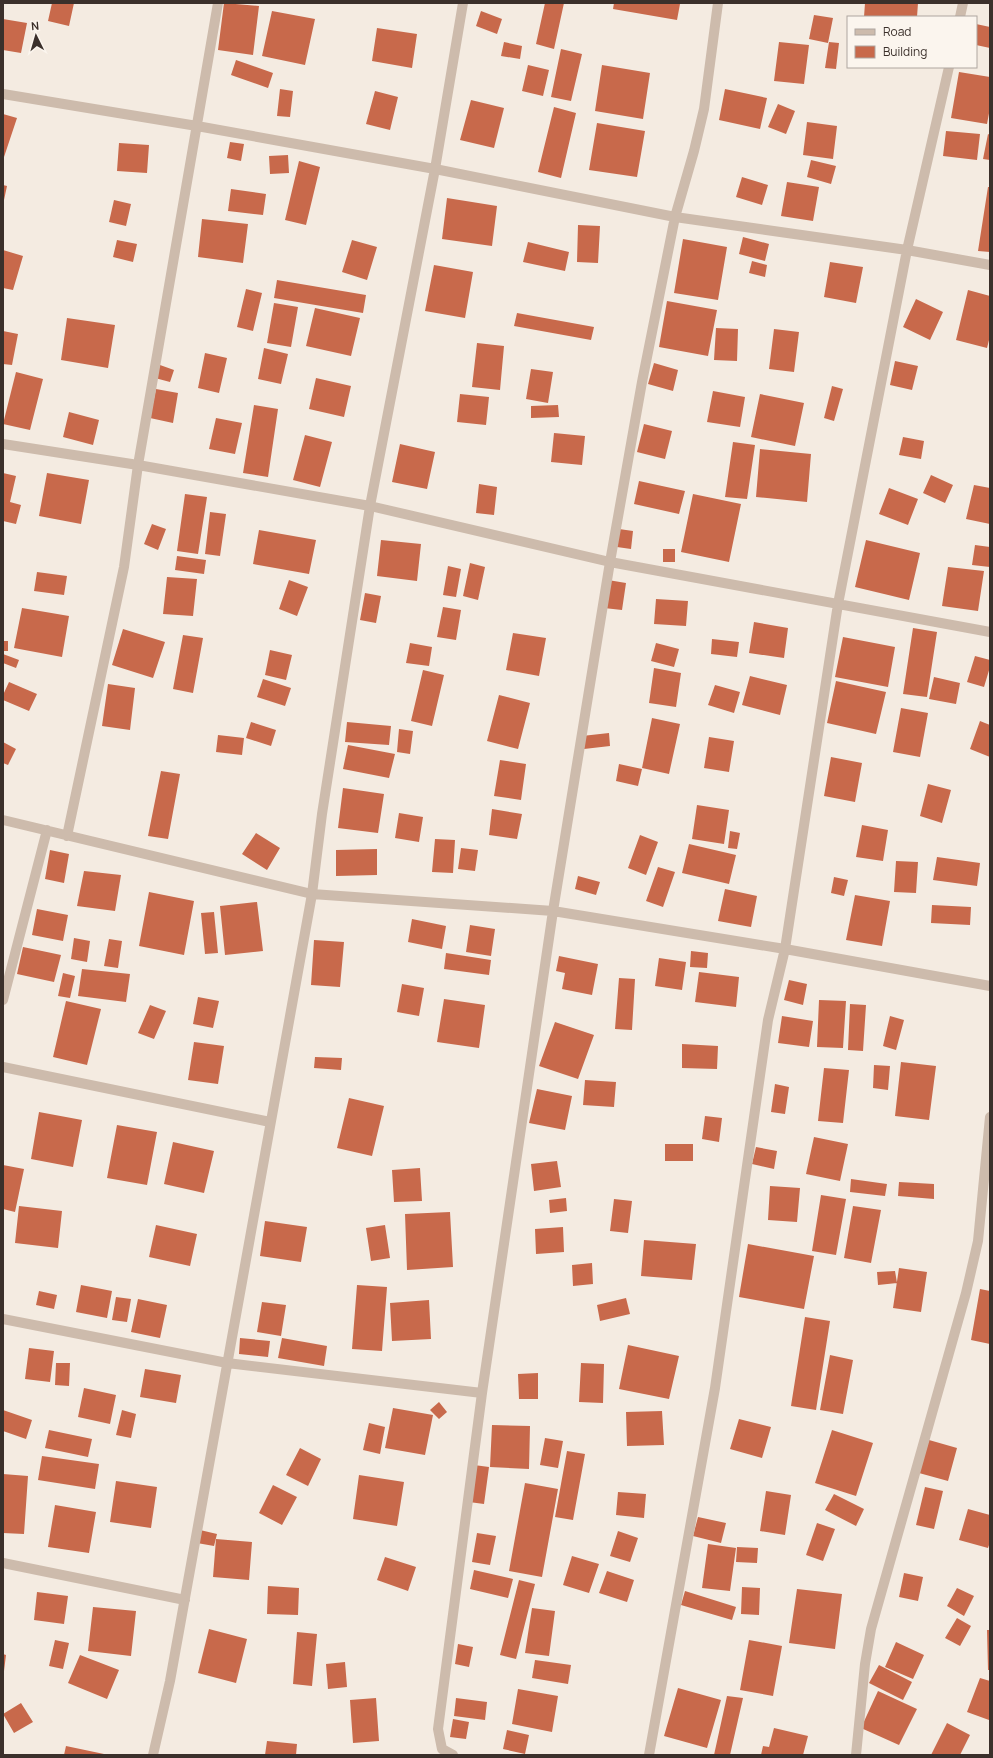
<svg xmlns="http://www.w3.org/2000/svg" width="993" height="1758" viewBox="0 0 993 1758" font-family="Manrope,sans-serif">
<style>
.building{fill:#c8694b}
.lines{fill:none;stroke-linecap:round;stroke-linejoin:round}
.minor{stroke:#cdbbac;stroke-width:10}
</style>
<rect width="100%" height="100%" fill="#f4ebe1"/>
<path class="building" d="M52,3H74L69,26L48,21Z
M224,3L259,6L253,55L218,50Z
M545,3H564L554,49L536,44Z
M614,3H676L680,4L677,20L613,9Z
M865,3H918L917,17H864Z
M272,11L315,19L305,65L262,56Z
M481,11L502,19L497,34L476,26Z
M814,15L833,18L828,43L809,39Z
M3,19L27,23L21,53L3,50Z
M976,24L990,27V48L976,45Z
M377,28L417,34L412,68L372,61Z
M504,42L522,46L520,59L501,56Z
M779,42L809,45L804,84L774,81Z
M829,42L839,43L836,69L825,68Z
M561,49L582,54L571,101L551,97Z
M236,60L273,73L268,88L231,75Z
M528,65L549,70L543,96L522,91Z
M602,65L650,73L643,119L595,111Z
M959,72L990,77V108L987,124L951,118Z
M280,89L293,91L290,117L277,116Z
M725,89L767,98L760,129L719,120Z
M375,91L398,97L390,130L366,124Z
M471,100L504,108L494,148L460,140Z
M778,104L795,111L786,134L768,127Z
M554,107L576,113L561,178L538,172Z
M3,114L17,118L4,157H3Z
M807,122L837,126L833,159L803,155Z
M597,123L645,131L637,177L589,170Z
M946,131L980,134L977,160L943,156Z
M988,134L990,135V160L983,159Z
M230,142L244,144L241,161L227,158Z
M119,143L149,145L147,173L117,171Z
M288,155L289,173L270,174L269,156Z
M811,160L836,166L831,184L807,177Z
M299,161L320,167L306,225L285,220Z
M742,177L768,185L762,205L736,197Z
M787,182L819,187L813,221L781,216Z
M3,185L7,186L4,200H3Z
M988,187H990V252L978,251Z
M231,189L266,194L263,215L228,211Z
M447,198L497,206L492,246L442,239Z
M114,200L131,204L126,226L109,222Z
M202,219L248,224L243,263L198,257Z
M578,225L600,226L598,263L577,262Z
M743,237L769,244L765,261L739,254Z
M683,239L727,247L718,300L674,293Z
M117,240L137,244L133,262L113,257Z
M352,240L377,247L367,280L342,272Z
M528,242L569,252L565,271L523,262Z
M3,250L23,256L13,290L3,288Z
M752,261L767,265L765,277L749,273Z
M830,262L863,267L856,303L824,297Z
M434,265L473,272L465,318L425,311Z
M277,280L366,295L363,313L274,298Z
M246,289L262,293L253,331L237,327Z
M968,290L990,296V336L987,348L956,340Z
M916,299L943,312L930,340L903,327Z
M667,301L717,310L708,356L659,347Z
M274,303L298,307L291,347L267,343Z
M315,308L360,318L351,356L306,346Z
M517,313L594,327L591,340L514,326Z
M67,318L115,325L108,368L61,360Z
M716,328L738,329L737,361L714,360Z
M774,329L799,332L794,372L769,369Z
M3,331L18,334L12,365L3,364Z
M477,343L504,346L500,390L472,387Z
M264,348L288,354L281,384L258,379Z
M205,353L227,358L219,393L198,388Z
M895,361L918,366L912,390L890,385Z
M654,363L678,370L673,391L648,384Z
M160,365L174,370L170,382L155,378Z
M531,369L553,372L548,403L526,399Z
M16,372L43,379L30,430L3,424Z
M316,378L351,386L344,417L309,409Z
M832,386L843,389L834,421L824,418Z
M156,389L178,393L173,423L150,418Z
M713,391L745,397L740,427L707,422Z
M460,394L489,397L486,425L457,422Z
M760,394L804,403L795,446L751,437Z
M254,405L278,409L268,477L243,473Z
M558,405L559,417L531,418V406Z
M69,412L99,420L93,445L63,437Z
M216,418L242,423L235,454L209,449Z
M644,424L672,431L665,459L637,452Z
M554,433L585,436L582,465L551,462Z
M305,435L332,442L320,487L293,480Z
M903,437L924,441L921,459L899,455Z
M733,442L755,445L747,499L725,497Z
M400,444L435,452L427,489L392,482Z
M760,449L811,454L807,502L756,497Z
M3,473L16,476L10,502L21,505L16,524L3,521Z
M47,473L89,480L81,524L39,516Z
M931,475L953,485L945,503L923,493Z
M639,481L685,491L679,514L634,504Z
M479,484L497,487L494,515L476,513Z
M974,485L990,488V524L966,519Z
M889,488L918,499L908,525L879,514Z
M185,494L207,497L198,554L177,551Z
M693,494L741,504L729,562L681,552Z
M210,512L226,514L220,556L205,554Z
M152,524L166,529L158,550L144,544Z
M619,529L633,531L631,549L617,547Z
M259,530L316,540L309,574L253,564Z
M381,540L421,544L417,581L377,576Z
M866,540L920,553L909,600L855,587Z
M975,545L990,547V567L972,565Z
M663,549H675V562H663Z
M177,556L206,560L204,574L175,570Z
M470,563L485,567L478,600L463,596Z
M448,566L461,569L456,597L443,595Z
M948,567L984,571L978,611L942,606Z
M37,572L67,576L64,595L34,591Z
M167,577L197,579L193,616L163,614Z
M289,580L308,587L297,616L279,609Z
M608,580L626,583L622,610L604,608Z
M365,593L381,596L376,623L360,620Z
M656,599L688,601L686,626L654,624Z
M443,607L461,610L456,640L437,637Z
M22,608L69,616L62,657L14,648Z
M754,622L788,628L784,658L749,653Z
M913,628L937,632L927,697L903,694Z
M123,629L165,642L153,678L112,665Z
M513,633L546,638L539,676L506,670Z
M183,635L203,638L193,693L173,689Z
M843,637L895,647L888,687L835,677Z
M712,639L739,642L737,657L711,654Z
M3,641H8V651H3Z
M410,643L432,647L429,666L406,663Z
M656,643L679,649L674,667L651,661Z
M270,650L292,655L286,680L265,675Z
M3,654L19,660L16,668L3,663Z
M975,656L990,660V667L984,687L967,682Z
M654,668L681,673L676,707L649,703Z
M423,670L444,675L432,726L411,721Z
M750,676L787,685L780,715L742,705Z
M934,677L960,683L956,704L929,699Z
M263,679L291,688L285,706L257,697Z
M836,681L886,692L876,734L827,723Z
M9,682L37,694L29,711L3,700V695Z
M108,684L135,688L130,730L102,726Z
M715,685L740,692L734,713L708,705Z
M499,695L530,703L518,749L487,741Z
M901,708L928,713L920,757L893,752Z
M652,718L680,724L669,774L642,768Z
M980,721L990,725V757L970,749Z
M251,722L276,730L271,746L246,738Z
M347,722L391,726L389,745L345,742Z
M399,729L413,731L410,754L397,752Z
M609,733L610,746L584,749L582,736Z
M218,735L244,738L242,755L216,752Z
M709,737L734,741L729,772L704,768Z
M3,742L16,749L8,765L3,763Z
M348,745L395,754L389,778L343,769Z
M831,757L862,763L855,802L824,796Z
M500,760L526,764L521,800L494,796Z
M619,764L642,769L638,786L616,781Z
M161,771L180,774L168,839L148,836Z
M928,784L951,790L942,823L920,816Z
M343,788L384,794L378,833L338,828Z
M697,805L729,810L724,844L692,839Z
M492,809L522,814L517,839L489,835Z
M399,813L423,817L419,842L395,838Z
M862,825L888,830L883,861L856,857Z
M730,831L740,833L737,849L728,848Z
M256,833L280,848L267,870L242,854Z
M640,835L658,842L646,875L628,868Z
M435,839L455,840L453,873L432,872Z
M689,844L736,855L729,884L682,873Z
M461,848L478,850L475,871L458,869Z
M377,849V875L336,876V850Z
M50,850L69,854L64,883L45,879Z
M937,857L980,863L977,886L933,880Z
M896,861L918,862L916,893L894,892Z
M658,867L675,872L663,907L646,901Z
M84,871L121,875L115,911L77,906Z
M578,876L600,882L596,895L575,889Z
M834,877L848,880L844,896L831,893Z
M725,889L757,896L751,927L718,921Z
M149,892L194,901L184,955L139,946Z
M855,895L890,901L882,946L846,940Z
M257,902L263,951L225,955L220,906Z
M932,905L971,907L970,925L931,923Z
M37,909L68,915L63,941L32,935Z
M214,912L218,953L205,954L201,913Z
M412,919L446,926L442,949L408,942Z
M470,925L495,929L491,956L466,952Z
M74,938L90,941L87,962L71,959Z
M109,939L122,941L118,968L104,966Z
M314,940L344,942L340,987L311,985Z
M23,947L61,955L54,982L17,974Z
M691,951L708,953L707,968L690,967Z
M446,953L491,960L489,975L444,969Z
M559,956L598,964L592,995L562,989L565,973L556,971Z
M659,958L686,962L682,990L655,986Z
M82,969L130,974L126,1002L78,996Z
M699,972L739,977L736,1007L695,1002Z
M63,973L75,976L70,998L58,996Z
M619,978L635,979L632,1030L615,1029Z
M789,980L807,984L803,1005L784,1000Z
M402,984L424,988L419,1016L397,1012Z
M198,997L219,1001L213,1028L193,1024Z
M444,999L485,1005L479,1048L437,1042Z
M819,1000L846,1001L843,1048L817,1047Z
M66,1001L101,1009L87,1065L53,1057Z
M850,1004L866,1005L863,1051L848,1050Z
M150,1005L166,1011L154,1039L138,1033Z
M782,1016L813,1021L809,1047L778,1043Z
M890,1016L904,1020L896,1050L883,1046Z
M555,1022L594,1035L578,1079L539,1066Z
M194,1042L224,1046L218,1084L188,1080Z
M682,1044L718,1046L717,1069L682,1068Z
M315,1057L342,1058L341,1070L314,1068Z
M901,1062L936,1066L929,1120L895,1116Z
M874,1065L890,1066L888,1090L873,1088Z
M824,1068L849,1070L843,1123L818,1121Z
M585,1080L616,1082L614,1107L583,1105Z
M775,1084L789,1087L785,1114L771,1112Z
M537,1089L572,1096L565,1130L529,1123Z
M349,1098L384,1106L372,1156L337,1148Z
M39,1112L82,1120L73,1167L31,1159Z
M705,1116L722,1118L719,1142L702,1139Z
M117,1125L157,1132L147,1185L107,1178Z
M814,1137L848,1144L840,1181L806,1174Z
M173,1142L214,1151L204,1193L164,1184Z
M665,1144H693V1161H665Z
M756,1147L777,1151L774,1169L752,1164Z
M557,1161L561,1187L534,1191L531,1164Z
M3,1165L24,1169L15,1212L3,1209Z
M420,1168L422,1201L394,1202L392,1170Z
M851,1179L887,1184L885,1196L850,1192Z
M899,1182L934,1184V1199L898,1196Z
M770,1186L800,1188L797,1222L768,1220Z
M821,1195L846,1199L836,1255L812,1251Z
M566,1198L567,1211L550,1213L549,1200Z
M614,1199L632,1201L628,1233L610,1231Z
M19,1206L62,1211L58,1248L15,1243Z
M853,1206L881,1210L871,1263L844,1258Z
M450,1212L453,1267L407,1270L405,1214Z
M265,1221L307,1227L301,1262L260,1256Z
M156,1225L197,1234L190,1266L149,1257Z
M385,1225L390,1258L371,1261L366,1228Z
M563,1227L564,1252L536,1254L535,1229Z
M644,1240L696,1244L692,1280L641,1276Z
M748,1244L814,1256L804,1309L739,1297Z
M592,1263L593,1284L573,1286L572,1265Z
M899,1268L927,1272L921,1312L893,1308Z
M895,1271L897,1283L878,1285L877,1272Z
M81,1285L112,1291L107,1318L76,1312Z
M357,1285L387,1287L382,1351L352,1349Z
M980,1289L990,1291V1344L971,1340Z
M39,1291L57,1295L54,1309L36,1305Z
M116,1297L131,1299L127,1322L112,1320Z
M626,1298L630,1314L600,1321L597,1305Z
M138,1299L167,1305L160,1338L131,1332Z
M429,1300L431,1339L392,1341L390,1303Z
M262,1302L286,1305L281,1336L257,1332Z
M805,1317L830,1321L816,1410L791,1406Z
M240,1338L270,1341L268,1357L239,1354Z
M282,1338L327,1346L324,1366L278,1358Z
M628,1345L679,1356L669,1399L619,1389Z
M29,1348L54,1351L50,1382L25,1379Z
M830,1355L853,1360L843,1414L820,1410Z
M56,1363H70L69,1386L55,1385Z
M581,1363L604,1364L603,1403L579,1402Z
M145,1369L181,1375L176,1403L140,1397Z
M538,1373V1399H519L518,1374Z
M84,1388L116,1395L110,1424L78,1417Z
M439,1402L447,1412L439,1419L430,1410Z
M393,1408L433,1415L425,1455L385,1448Z
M3,1410L32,1420L26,1439L3,1431Z
M122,1410L136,1414L131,1438L116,1435Z
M662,1411L664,1445L627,1446L626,1412Z
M739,1419L771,1427L762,1458L730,1449Z
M369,1423L385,1427L380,1454L363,1450Z
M492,1425L530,1426L529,1469L490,1467Z
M49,1430L92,1439L88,1457L45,1448Z
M832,1430L873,1443L856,1496L815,1483Z
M545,1438L563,1441L558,1468L540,1465Z
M929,1440L957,1448L948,1481L919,1473Z
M300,1448L321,1459L308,1486L286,1475Z
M567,1451L585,1454L573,1520L555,1517Z
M42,1456L99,1464L95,1489L38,1480Z
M474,1465L489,1467L484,1504L469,1502Z
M3,1474L28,1476L24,1534L3,1533Z
M359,1475L404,1482L397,1526L353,1519Z
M116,1481L157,1487L151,1528L110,1522Z
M525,1483L558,1489L542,1577L509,1571Z
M273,1485L297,1497L282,1525L259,1513Z
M925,1487L943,1491L934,1529L916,1525Z
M766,1491L791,1495L785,1535L760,1531Z
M618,1492L646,1494L644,1518L616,1515Z
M834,1494L864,1509L856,1526L825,1510Z
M55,1505L96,1512L89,1553L48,1547Z
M968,1509L990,1515V1542L988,1548L959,1540Z
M698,1517L726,1523L721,1543L693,1536Z
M817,1523L835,1529L823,1561L806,1555Z
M200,1530L217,1534L214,1546L197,1543Z
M618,1531L638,1538L630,1562L610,1556Z
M477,1533L496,1536L490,1565L472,1562Z
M216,1539L252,1542L249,1580L213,1577Z
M708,1544L736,1548L730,1591L702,1588Z
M737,1547L758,1548L757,1563L736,1562Z
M572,1556L599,1564L589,1593L563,1585Z
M385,1557L416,1567L408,1591L377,1580Z
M474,1570L513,1579L508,1598L470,1589Z
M607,1571L634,1580L627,1602L599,1593Z
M904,1573L923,1577L918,1601L899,1597Z
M519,1580L535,1584L516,1659L500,1655Z
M268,1586L299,1588L298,1615L267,1614Z
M742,1587L760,1588L759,1615L741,1614Z
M957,1588L974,1596L964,1616L947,1606Z
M797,1589L842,1594L835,1649L789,1643Z
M685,1591L736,1607L732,1620L681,1605Z
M37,1592L68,1596L64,1624L34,1620Z
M93,1607L136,1611L131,1656L88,1651Z
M532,1608L555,1611L549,1656L525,1653Z
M957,1618L971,1626L960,1646L945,1638Z
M209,1629L247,1639L236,1683L198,1673Z
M987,1630H990V1670H988Z
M297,1632L317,1634L312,1686L293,1684Z
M55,1640L69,1643L63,1669L49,1666Z
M749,1640L782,1646L773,1696L740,1690Z
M896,1642L924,1655L913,1679L885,1667Z
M458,1644L473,1647L469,1667L455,1664Z
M3,1654L6,1655L4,1671H3Z
M80,1655L119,1670L107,1699L68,1683Z
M535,1660L571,1665L568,1684L532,1678Z
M345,1662L347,1687L328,1689L326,1664Z
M879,1665L912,1682L903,1700L869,1683Z
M980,1678L990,1681L989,1720L967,1712Z
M678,1688L721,1700L707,1748L664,1736Z
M518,1689L558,1696L552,1732L512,1724Z
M878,1691L917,1709L899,1745L861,1728Z
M727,1696L743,1698L730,1755H714Z
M376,1698L379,1741L353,1743L350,1700Z
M456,1698L487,1702L485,1720L454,1716Z
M21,1703L33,1722L14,1733L3,1714Z
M453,1719L469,1722L466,1739L450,1737Z
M947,1723L970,1735L960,1755H931Z
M774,1728L808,1736L803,1755H761L763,1746L769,1747Z
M507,1730L529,1735L525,1754L503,1749Z
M267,1741L297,1744L296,1755H265Z
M66,1746L104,1754V1755H64Z"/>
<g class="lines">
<path class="minor" d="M960,17L963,3
M3,94L197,126L435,169L675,217L907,250L990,265
M3,444L138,465L370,506L610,562L990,632
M3,820L312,894L553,911L785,949L990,986
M67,836L124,567L138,465L218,3
M3,1000L47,830
M3,1067L270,1122
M3,1319L227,1363L482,1393
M3,1563L185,1600
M153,1755L170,1681L312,894L322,814L370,506L435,169L463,3
M453,1755L442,1749L438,1729L482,1393L553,911L610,562L642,382L675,217L694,151L704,109L718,3
M649,1755L715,1388L768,1020L785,949L838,604L907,250L949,67
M856,1755L865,1664L871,1629L966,1293L978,1241L990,1117"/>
</g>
<rect width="993" height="1758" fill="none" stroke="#3b302b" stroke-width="8"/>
<rect x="847" y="16" width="130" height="52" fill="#fbf5ee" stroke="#aea6a0"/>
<rect x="855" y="29" width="20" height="6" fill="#cdbbac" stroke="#aea6a0"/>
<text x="883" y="36" font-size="12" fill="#3b302b">Road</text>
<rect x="855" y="46" width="20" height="12" fill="#c8694b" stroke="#aea6a0"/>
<text x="883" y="56" font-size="12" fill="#3b302b">Building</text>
<g transform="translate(36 36) rotate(355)" stroke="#fbf5ee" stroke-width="3" paint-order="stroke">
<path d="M0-3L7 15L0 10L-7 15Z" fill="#3b302b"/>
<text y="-6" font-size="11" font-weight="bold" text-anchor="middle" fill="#3b302b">N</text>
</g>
</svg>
